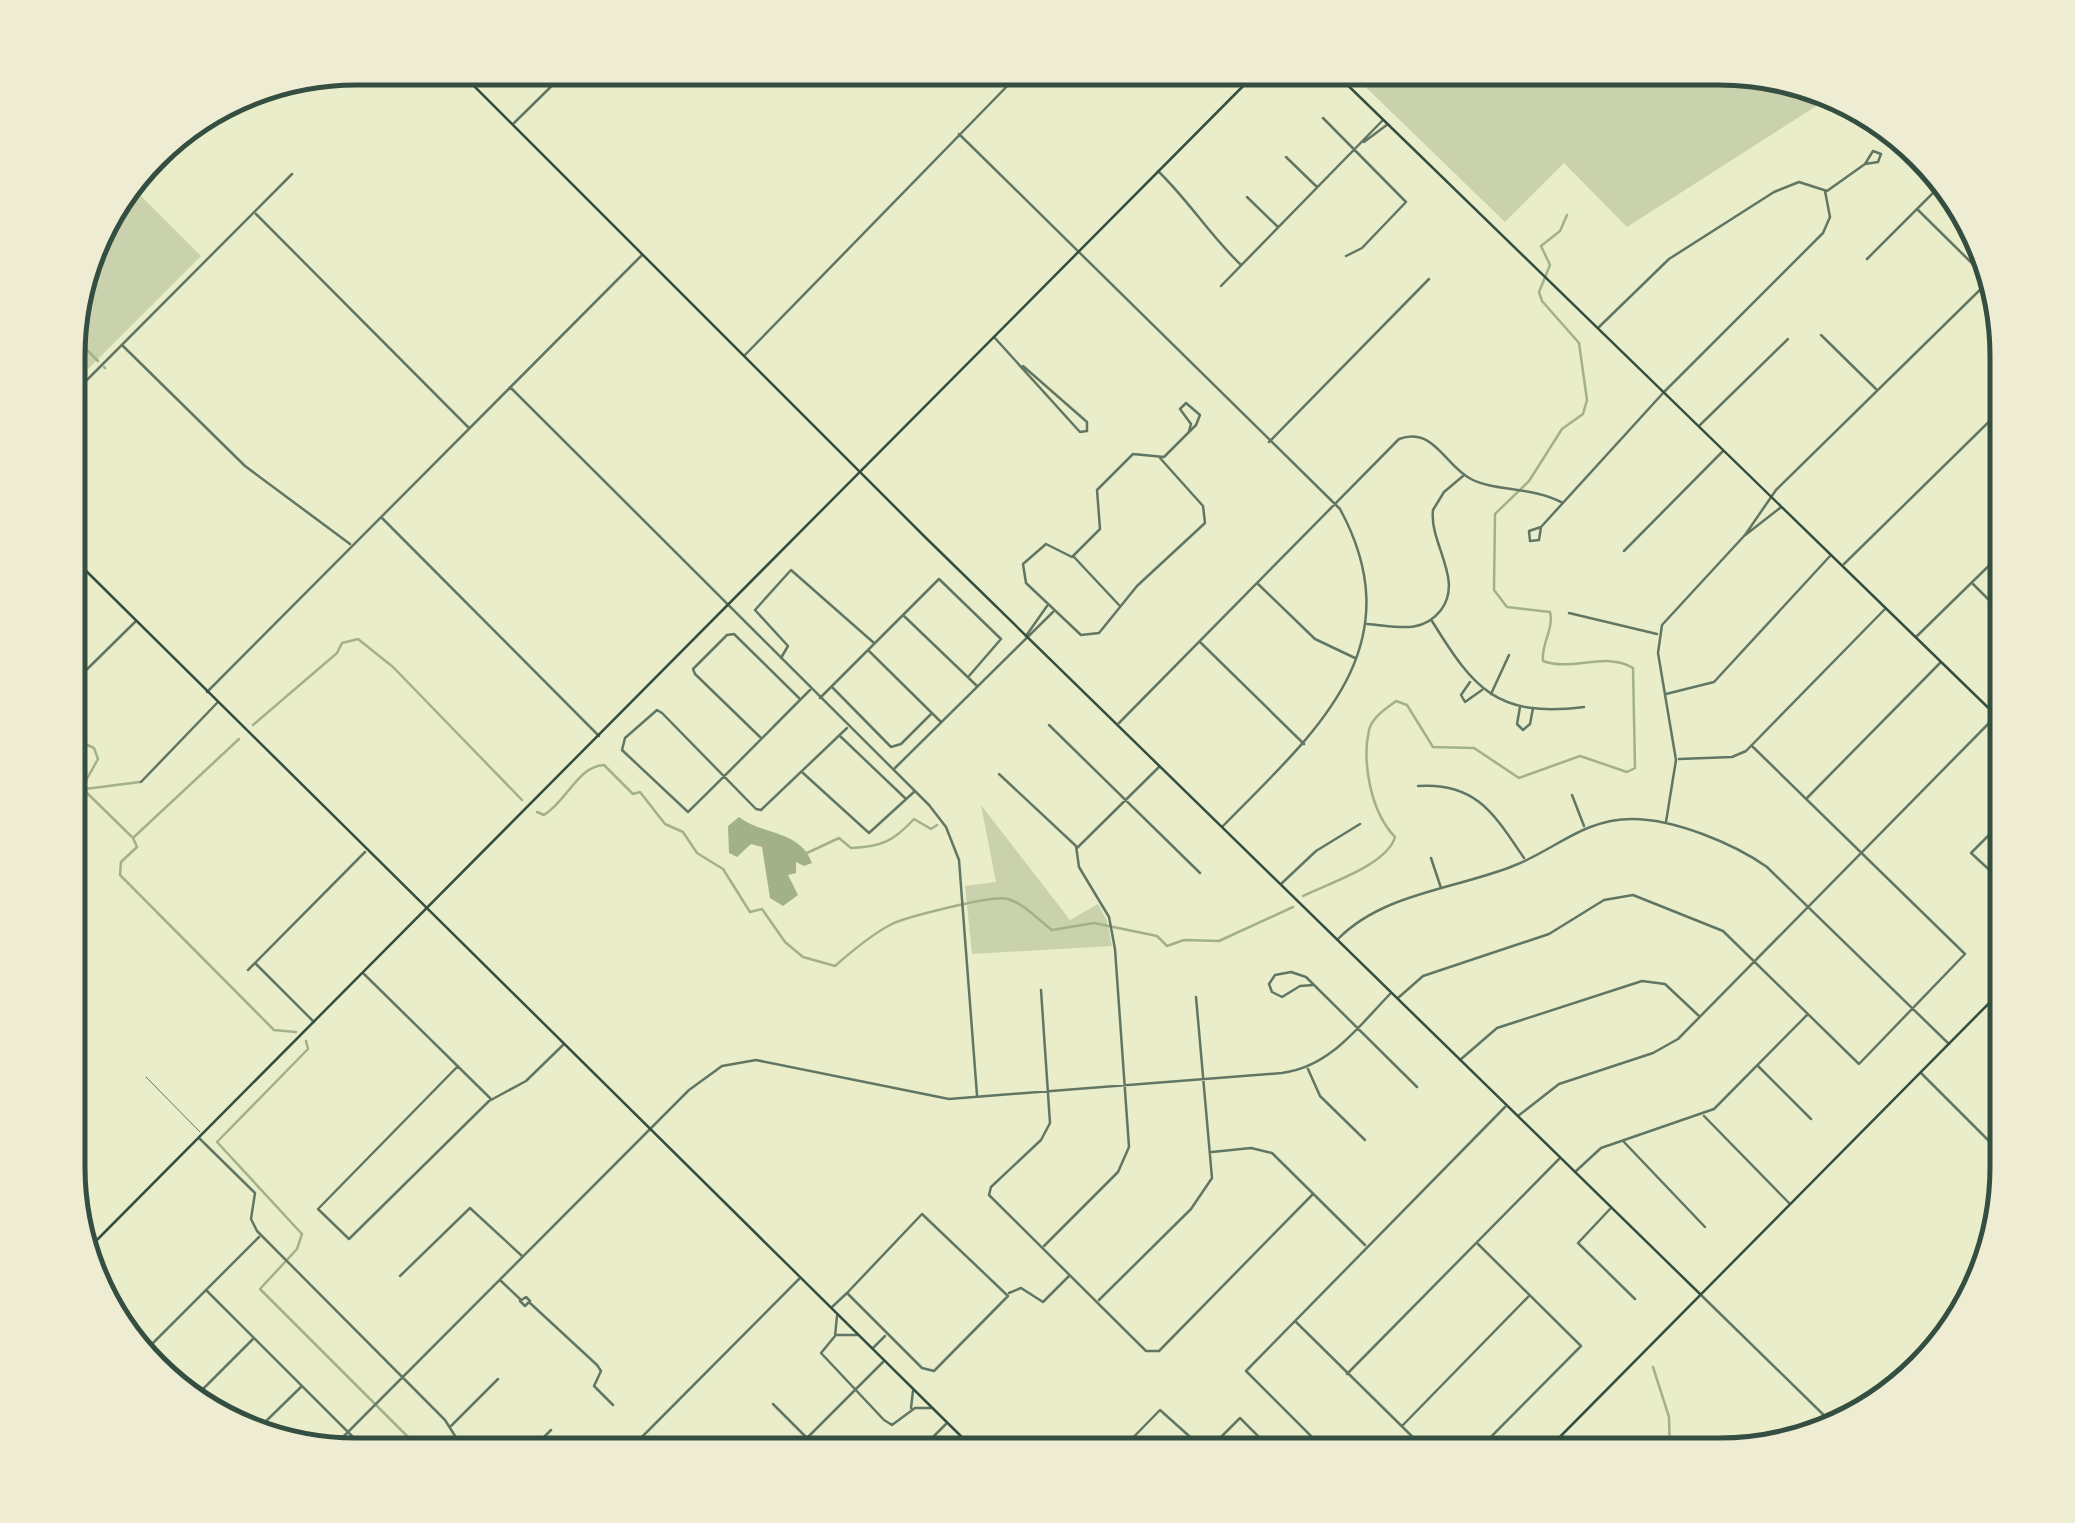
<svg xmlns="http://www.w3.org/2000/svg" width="2075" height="1523" viewBox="0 0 2075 1523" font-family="Cabin,sans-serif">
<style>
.green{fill:#cad2ad}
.water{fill:#a3b18a}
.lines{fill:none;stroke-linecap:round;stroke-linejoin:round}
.stream{stroke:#a3b18a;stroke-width:2.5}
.service{stroke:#617663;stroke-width:1}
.minor{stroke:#617663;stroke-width:2.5}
.secondary{stroke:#344e41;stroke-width:2.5}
.rim{fill:none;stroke:#344e41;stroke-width:5}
</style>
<rect width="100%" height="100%" fill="#e9edc9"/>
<path class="green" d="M1346,68H1738L1824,101L1627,227L1564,163L1505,222Z
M129,184L201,256L70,387V317L106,212Z
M981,805L1070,920L1098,904L1107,921L1112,946L972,954L965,886L996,882Z"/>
<path class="water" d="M739,817C764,836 800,830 812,863L804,866L796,862V873L788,875L798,895L783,906L770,898L762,847L751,844L737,857L729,853L728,826Z"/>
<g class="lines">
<path class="stream" d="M70,333L98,361
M104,367L105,368
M253,725L337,653L342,643L358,639L393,667L522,800
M70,766L83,743L94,748L98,759L84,784L86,792L132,837
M85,789L140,782
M537,812L544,815C567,801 578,766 604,765L633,794L640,792L665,824L683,832L697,853L723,869L750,912L762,909L785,942L803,957L835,966C852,951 871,935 890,925C902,918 995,894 1008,899C1025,904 1038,920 1052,930L1094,923L1157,936L1167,946L1184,940L1219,941L1293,907
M134,837L239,739
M133,838L137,847L121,862L120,875L274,1030L296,1032
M807,853L839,838L851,848C881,847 894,841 914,819L931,829L937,825
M1303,896C1329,883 1387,865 1395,837C1370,811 1362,761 1369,730C1372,717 1387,708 1396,701L1407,705L1433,747L1474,748L1519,778L1580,756L1627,772L1635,768L1633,668C1606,651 1572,672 1543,661C1541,643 1554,630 1550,612L1507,607L1494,590L1495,514L1529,481L1562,429L1583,414L1587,400L1579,343L1542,301L1539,292L1550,265L1541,246L1560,231L1567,215
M306,1041L308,1049L217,1142L302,1234L297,1249L260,1289L426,1455
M1653,1367L1669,1417L1670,1455"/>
<path class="service" d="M146,1077L200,1132"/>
<path class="minor" d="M1323,118L1406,202L1362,248L1346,256
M514,123L570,68
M959,134L1340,509C1416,649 1313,734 1223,826
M1364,142L1388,124
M1286,157L1317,187
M1158,171C1189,201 1209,234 1240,264
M1247,197L1278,227
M1917,209L1993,284
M256,214L469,428
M1867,259L1942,184
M1221,286L1383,120
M1599,327L1669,259L1774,192L1799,182L1827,191L1865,164L1878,162L1881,154L1873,151L1865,164
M1821,335L1876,389
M994,337L1080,432L1087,431V422L1023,366
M123,346L245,466L350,544
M745,355L1016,77
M510,387L929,805L946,827L959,860L977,1095
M70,397L292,174
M1700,425L1788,339
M1269,442L1429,279
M1160,458L1203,506L1205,523L1137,586L1099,633L1081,635L1026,583L1023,564L1046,544L1072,557L1100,529L1097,490L1133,454L1164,457L1196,425L1200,415L1186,403L1180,409L1191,424L1189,431
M382,518L599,736
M1541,527L1539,540L1530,541L1529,531L1541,527L1664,392L1823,233L1830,217L1825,191
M1745,535L1776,490L1989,281
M1624,551L1723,451
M1074,557L1119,605
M1844,564L2007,404
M1257,583L1315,639L1355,658
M1973,584L2007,618
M1569,613L1657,634
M904,616L977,686
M1432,621C1474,689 1497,718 1584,707
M1367,624C1395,626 1422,635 1441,610C1464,580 1429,543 1433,510L1444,492L1463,476
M1026,636L1047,606
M1916,637L2007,548
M1200,642L1304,744
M869,651L941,722
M781,658L788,646L755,610L791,570L874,643
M1470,682L1461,695L1465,702L1482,690
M70,686L135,622
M832,687L891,747L901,744L932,713
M810,690C769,731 729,772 688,812L622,750L625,738L657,710L662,713L756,809L761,810L847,728
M207,692L642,255
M1491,694L1509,655
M1666,694L1714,682L1830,556
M820,698L939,579L1001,639L969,676
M1520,707L1517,724L1523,730L1530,724L1533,708
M1119,723L1399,439C1434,426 1445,466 1471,479C1496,492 1531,486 1563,503
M1049,725L1200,873
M840,736L905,798
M760,737L695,674L693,669L727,635L734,634L799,698
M1679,759L1732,757L1746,751L1885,609
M895,768L1053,612
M803,773L869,833L915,791
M999,774L1076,846L1079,867L1109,917L1115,949L1129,1147L1118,1172L1044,1246
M141,782L217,703
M1418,786C1476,782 1494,814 1524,858
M1572,795L1584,826
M1806,799L1940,663
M2007,817L1971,853L2007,886
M1666,822L1676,760L1658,653L1662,625L1744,536L1780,508
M1077,848L1159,767
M1431,858L1441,888
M1282,883L1316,851L1360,824
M1338,939C1383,893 1456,889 1513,866C1555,850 1583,819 1632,819C1674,819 1733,843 1767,867L1949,1044
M256,964L314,1022
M248,970L365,852
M364,974L490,1098
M1313,985L1300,986L1282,997L1272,992L1269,984L1275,975L1291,972L1306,977L1417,1087
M1041,990L1050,1123L1041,1140L991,1187L989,1195L1146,1351H1159L1313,1194
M1398,998L1423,976L1549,934L1604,900L1633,895L1723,931L1859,1064L1965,954L1752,746
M1460,1060L1497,1028L1642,981L1665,984L1699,1016
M458,1066L318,1209L349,1239L489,1101L526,1081L563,1045
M1758,1066L1811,1119
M1308,1069L1320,1096L1365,1140
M1921,1073L2007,1159
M1518,1116L1559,1084L1653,1053L1678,1039L1995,717
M1704,1116L1789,1203
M199,1138L255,1193L251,1219L257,1231L445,1420L467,1455
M1624,1142L1705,1227
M1212,1152L1251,1148L1272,1153L1365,1245
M1575,1172L1601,1148L1714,1109L1807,1015
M1610,1209L1578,1243L1635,1299
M922,1214L1008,1296L934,1371L922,1368L847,1293Z
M400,1276L470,1208L522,1256
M501,1281L520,1299
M206,1290L371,1455
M1009,1293L1021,1288L1043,1302L1069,1276
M1701,1295L1837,1428
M526,1297L530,1301L525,1306L520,1301Z
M1099,1300L1191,1209L1212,1178L1196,997
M530,1303L597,1365L601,1371L594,1386L613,1405
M832,1307L847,1293
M837,1316L835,1336L821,1353L884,1420L892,1425L915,1408H932
M1296,1322L1431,1455
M836,1335H857
M873,1348L885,1336
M143,1353L259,1237
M1347,1374L1559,1159
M192,1400L253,1339
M773,1404L824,1455
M911,1408L913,1391
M261,1426L301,1387
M1402,1426L1529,1296
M450,1427L498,1379
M1218,1442L1232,1455
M1127,1445L1137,1455
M328,1452L689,1090L722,1066L756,1060L949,1099L1282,1073C1330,1067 1358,1027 1390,994
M526,1455L551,1430
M624,1455L799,1279
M790,1455L883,1362
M915,1455L946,1424
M1116,1455L1160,1410L1207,1452
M1203,1455L1240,1418L1277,1455
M1330,1455L1246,1371L1505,1107
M1473,1455L1581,1346L1478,1244"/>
<path class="secondary" d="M456,68L926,538L1700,1294
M1330,68L2007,726
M70,555L980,1455
M86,1251L1261,68
M1542,1455L2007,985"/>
</g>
<path d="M0 0H2075V1523H0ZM356 85H1719A271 271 0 0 1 1990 356V1167A271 271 0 0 1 1719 1438H356A271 271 0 0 1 85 1167V356A271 271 0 0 1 356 85Z" fill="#eeecd3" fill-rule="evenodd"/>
<path class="rim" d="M356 85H1719A271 271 0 0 1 1990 356V1167A271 271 0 0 1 1719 1438H356A271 271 0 0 1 85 1167V356A271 271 0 0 1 356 85Z"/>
</svg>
